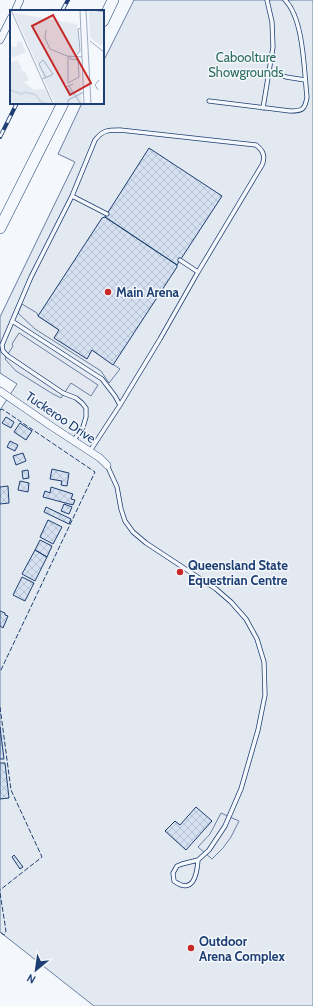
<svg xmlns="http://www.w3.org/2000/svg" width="313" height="1006" viewBox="0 0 313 1006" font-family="Cabin,sans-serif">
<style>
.park{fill:#e3e9f0;stroke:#687fa3}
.parking{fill:#e3e8f0;stroke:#687fa3}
.building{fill:url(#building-cross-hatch);stroke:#1d3f73}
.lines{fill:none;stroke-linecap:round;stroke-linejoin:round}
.service-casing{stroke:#1d3f73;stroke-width:5}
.minor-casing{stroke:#1d3f73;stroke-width:8}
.primary-casing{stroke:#1d3f73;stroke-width:12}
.service{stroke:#f4f7fb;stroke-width:3.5}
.minor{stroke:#f4f7fb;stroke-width:7}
.primary{stroke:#f4f7fb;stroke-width:11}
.rail-casing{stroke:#1d3f73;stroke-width:4}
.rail{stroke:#f4f7fb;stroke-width:2.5;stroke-dasharray:8;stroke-linecap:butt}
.fence{stroke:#1d3f73;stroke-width:1;stroke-dasharray:5 2;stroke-linecap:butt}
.poi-dot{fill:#c62828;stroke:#f4f7fb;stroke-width:1.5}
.labels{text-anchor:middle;stroke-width:3;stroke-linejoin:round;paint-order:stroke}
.park-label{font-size:13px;fill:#2c6c60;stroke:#f4f7fb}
.poi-label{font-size:13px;font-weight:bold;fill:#1d3f73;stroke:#f4f7fb;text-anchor:start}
.street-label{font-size:13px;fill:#1d3f73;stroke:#f4f7fb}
.inset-river{fill:none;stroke:#cfd7e4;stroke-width:2}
.inset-road{fill:none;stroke:#9eadc5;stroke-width:1}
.view{fill:#c62828;fill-opacity:0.15;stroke:#c62828;stroke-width:2}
.inset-edge{fill:none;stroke:#1d3f73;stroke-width:2}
</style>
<defs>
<pattern id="building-cross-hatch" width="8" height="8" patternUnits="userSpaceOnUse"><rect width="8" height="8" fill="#d5e0f0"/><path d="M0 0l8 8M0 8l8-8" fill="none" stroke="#b6c1d1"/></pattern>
</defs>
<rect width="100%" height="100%" fill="#f4f7fb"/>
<path class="park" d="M134,0H313V1006H94L0,932V410L17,384L0,373V317L75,162L58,154L82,103H103V62Z"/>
<path class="parking" d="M22,304L37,313L38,316L59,330L87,358L92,350L120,369L109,383L101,371L35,329L18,313Z
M19,333L98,385L91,396L71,383L61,398L53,394L16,371L5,359L13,346L12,344Z
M221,813L239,821L231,837L223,848L212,859L198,847L210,834Z"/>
<path class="building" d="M149,148L222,196L177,265L105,217Z
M105,217L177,265V267L113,365L92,350L87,359L54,338L59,330L38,316L102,218Z
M6,417L14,422L11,428L2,423Z
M20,423L32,431L26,440L14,432Z
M10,441L18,445L15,451L7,447Z
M23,453L26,461L16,465L13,456Z
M52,469L69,473L67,486L61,485L62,481L50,479Z
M28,470L29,478L23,479L22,471Z
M20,481L29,483L28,492L18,490Z
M8,486L9,503L0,504V487Z
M51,487L73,494L71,499L75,500L73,505L43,497L45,491L50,493Z
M64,504L72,507L69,514L61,511Z
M46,507L71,519L69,524L44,512Z
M48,520L62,527L53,544L40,537Z
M40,540L52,546L47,557L35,550Z
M35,550L47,557L35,581L22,574Z
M22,577L34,583L25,601L13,595Z
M0,611L5,613V615L8,616L3,628L0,626Z
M0,727L4,759H0Z
M0,763H5L9,798L0,799Z
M196,807L212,821L186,850L165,831L175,821L180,825Z
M14,855L23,867L20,869L12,857Z"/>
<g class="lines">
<g class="service-casing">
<path id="service" d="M269,70L286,77L305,80
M209,101L290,111C302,111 305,110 307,97C304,71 304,19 285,0
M263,108L273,47L272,22L267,0
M72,196L107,214
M180,260L198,272
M12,321L102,379L115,396L120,405
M74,440L83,427L86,417V408L82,403L76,398L63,393L8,356L3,351L2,345L31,277L72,196L95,140C103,130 108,130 120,130L256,145C263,150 266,156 262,165L198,272L160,339L120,405L90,451
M107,465L117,487L121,509L125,521L133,532L146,543L216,589L231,602L246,619L257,639L264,662L265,695L258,730L241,789L225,826L209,850L198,860L182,864L177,866L173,873L174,881C193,895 197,875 198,860"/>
</g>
<g class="minor-casing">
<path id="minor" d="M15,11L20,0
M0,40L11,18
M0,391L51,426L100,458L107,465"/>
</g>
<g class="primary-casing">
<path id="primary" d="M103,21L113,0
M0,228L63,103"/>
</g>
<use href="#service" class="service"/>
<use href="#minor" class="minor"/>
<use href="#primary" class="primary"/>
<g class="rail-casing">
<path id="rail" d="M62,11L68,0
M0,137L17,103"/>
</g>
<use href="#rail" class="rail"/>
<path class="fence" d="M0,410L2,409L95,472L0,672
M0,707L11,790L42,857L0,890
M0,893L6,931L4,935L0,932"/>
</g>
<g class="poi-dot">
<circle cx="108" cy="292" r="4"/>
<circle cx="180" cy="572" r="4"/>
<circle cx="191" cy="948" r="4"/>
</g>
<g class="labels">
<g class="park-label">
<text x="246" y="62">Caboolture<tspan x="246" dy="15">Showgrounds</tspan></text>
</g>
<g class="poi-label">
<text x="116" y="297">Main Arena</text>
<text x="188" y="570">Queensland State<tspan x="188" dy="15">Equestrian Centre</tspan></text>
<text x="199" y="946">Outdoor<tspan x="199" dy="15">Arena Complex</tspan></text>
</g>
<g class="street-label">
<text transform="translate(61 417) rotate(34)" y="5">Tuckeroo Drive</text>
</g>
</g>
<g transform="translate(10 10)">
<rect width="94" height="94" fill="#f4f7fb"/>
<path d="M11,31L16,42L2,48L0,33L3,37L7,36V32ZM8,50L12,59L0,64V53Z" fill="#e3e9f0"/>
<path d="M10,60L15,62L19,70L14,72L24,80L35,79L42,94L0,92V64Z" fill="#e3e9f0"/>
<path d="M79,1L94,3V31L91,36L80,27ZM4,3L67,14L69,42L66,45L69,48L71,65L72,94H45Z" fill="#e3e9f0"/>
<path class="inset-river" d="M0,80L11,84L16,82L26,85L30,91L36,94"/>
<path class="inset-road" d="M1,0L43,94M70,0L74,94M76,0L81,94M82,0L94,2M36,20L35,28L40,39L57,46L72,47M80,31L94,42M58,46V73L69,67L68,50L60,49V46M66,46L70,41L68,19L71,18M32,69L42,65L43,64L33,50L29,54L36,68M63,74L56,77L63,84M59,76L71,94M88,80L85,75L89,70M58,94V90L74,82"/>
<path class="view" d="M43,5L81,73L60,85L22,16Z"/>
<rect width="94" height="94" class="inset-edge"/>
</g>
<g transform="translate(36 970) rotate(209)" stroke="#f4f7fb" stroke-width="3" paint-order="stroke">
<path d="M0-3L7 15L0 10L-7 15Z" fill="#1d3f73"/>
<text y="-6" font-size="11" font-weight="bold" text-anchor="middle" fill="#1d3f73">N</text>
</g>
</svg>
